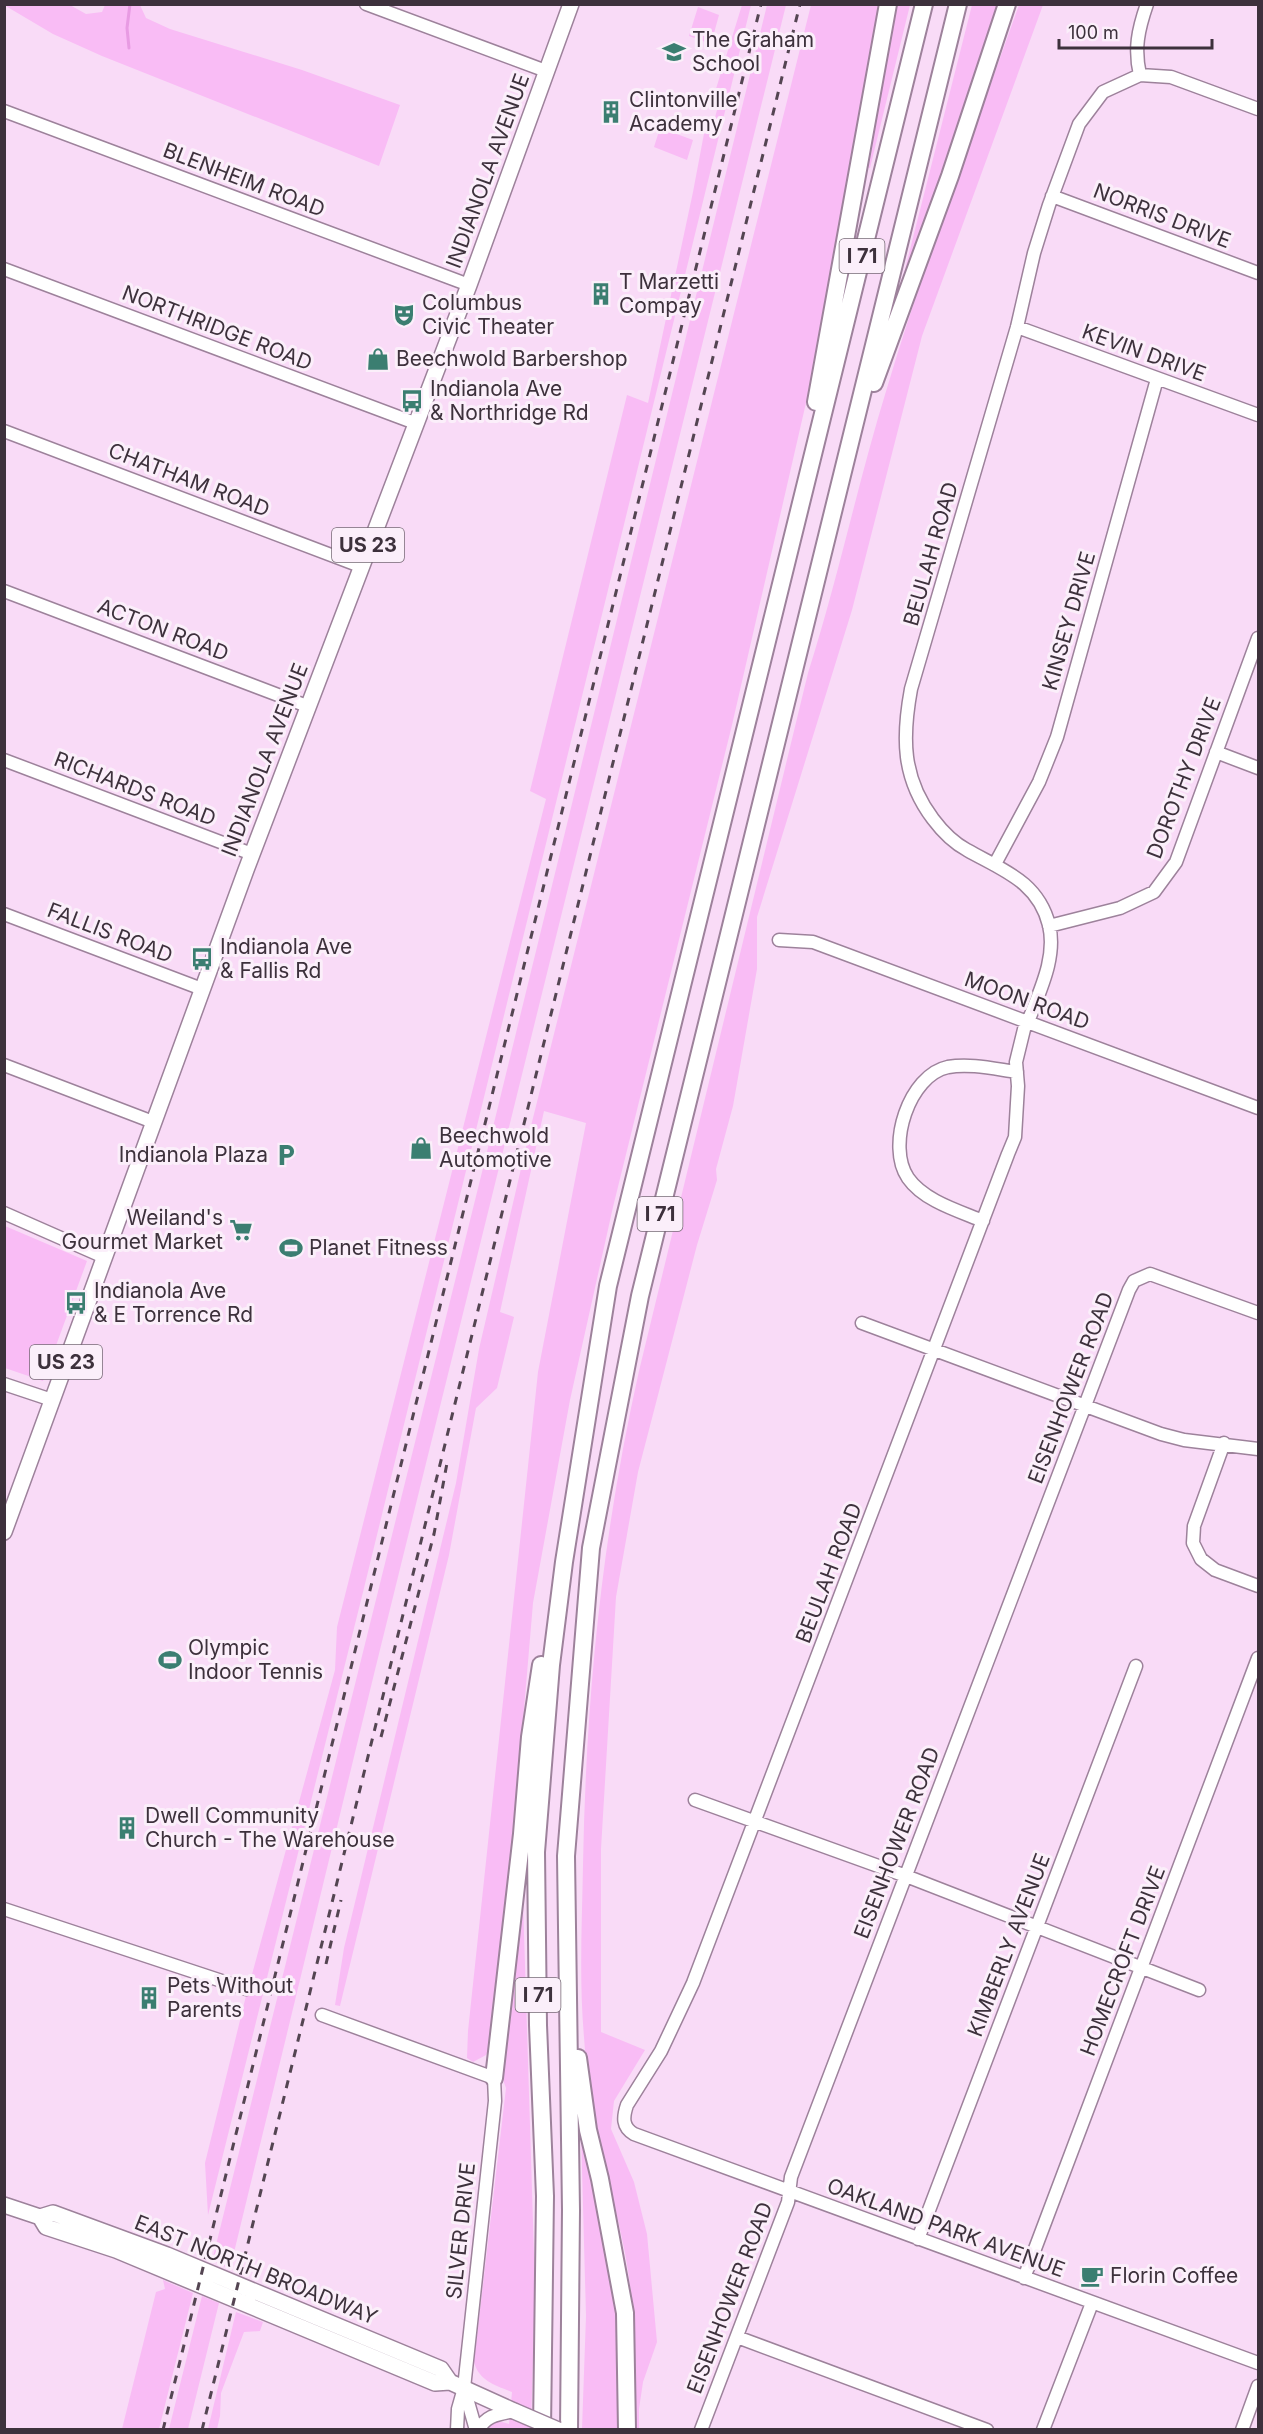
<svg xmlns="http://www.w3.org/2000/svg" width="1263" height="2434" viewBox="0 0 1263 2434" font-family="Inter,sans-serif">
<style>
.green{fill:#f9bcf5}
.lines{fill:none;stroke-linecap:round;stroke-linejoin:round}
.stream{stroke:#e89be3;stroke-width:3}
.minor-casing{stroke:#9d829b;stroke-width:15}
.major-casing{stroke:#9d829b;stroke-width:18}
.highway-casing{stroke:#9d829b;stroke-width:20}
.minor{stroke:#fff;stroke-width:12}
.major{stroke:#fff;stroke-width:15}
.highway{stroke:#fff;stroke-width:16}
.rail{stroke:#544552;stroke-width:3;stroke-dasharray:8 8;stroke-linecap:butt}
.major-bridge-casing{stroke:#9d829b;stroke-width:18;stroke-linecap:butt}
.major-bridge{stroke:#fff;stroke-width:15}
.labels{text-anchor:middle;stroke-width:6;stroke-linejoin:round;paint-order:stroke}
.shield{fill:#fbeffa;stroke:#766a75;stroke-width:1.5}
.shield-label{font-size:20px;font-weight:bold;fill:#3d313c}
.poi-label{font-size:21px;fill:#3d313c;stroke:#fbeffa;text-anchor:start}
.street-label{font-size:21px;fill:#3d313c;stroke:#fbeffa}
</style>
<rect width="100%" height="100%" fill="#f9dbf7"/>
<path class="green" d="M4,5H70L86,14L102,12L105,5H140L146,18L170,29L302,70L400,105L379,166L102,56L53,34Z
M742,5H751L365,1584L208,2215L205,2163L245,2000L335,1670L337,1627L546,799L530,791L627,395L648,403L693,192L706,123L713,125L721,95L715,92Z
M767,5H786L374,1674L230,2269L212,2261L484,1164Z
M811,5H879L836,263L814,368L732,725L613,1207L570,1400L533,1603L515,1815L489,2049L486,2055L473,2062L467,2058L468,2031L538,1372L586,1123L544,1111L500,1312L514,1317L497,1388L476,1408L449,1555L340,2006L335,2005L344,1948L456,1483L479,1349L530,1130Z
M894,5H910L870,168L866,167Z
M972,5H1000L960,127L901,285Z
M1019,5H1043L922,336L852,610L757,917V969L733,1106L716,1169L717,1180L697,1245L638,1472L616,1597L601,1849V2032L645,2050L614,2101L611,2129L634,2182L647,2234L657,2342L643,2382L639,2409V2429L635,2430C636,2370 636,2311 625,2253C616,2206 602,2159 592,2112C587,2088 586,2062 584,2037C579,1980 582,1923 583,1865C586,1696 602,1536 639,1371L808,673C838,579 858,482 887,388C926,258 974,132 1019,5Z
M698,7L719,15L711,44L689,36Z
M660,128L693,140L687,160L654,147Z
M5,1226L87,1261L43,1381L5,1368Z
M520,1900L523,1901L535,2286L531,2429H486C494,2420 498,2421 509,2424L512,2392C495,2385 479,2381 474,2362L506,2088L502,2077Z
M584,2130L620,2321V2423L618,2429H582L586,2316L581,2131Z
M163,2280L193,2293L159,2429H122L156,2292L165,2289Z
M202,2296L219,2303L188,2429H169Z
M236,2312L263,2322L260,2331L244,2332L221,2393L220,2416L217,2429H208Z"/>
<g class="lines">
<path class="stream" d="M129,48L127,28L130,4"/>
<g class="minor-casing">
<path id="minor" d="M366,4L546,71
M1140,75C1134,49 1138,30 1147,4
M4,111L469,285
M1052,196L1258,273
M4,269L415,423
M1017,327L1258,415
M4,431L360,566
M4,591L307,706
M1216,752L1258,768
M4,760L252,854
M995,864L1039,782L1057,737L1157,379
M4,914L202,989
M1049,926L1120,908L1154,892L1176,862L1258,638
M779,940L813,942L1258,1108
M1026,1021L1016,1062L1018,1086L1015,1137L1008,1154L693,1983L661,2051L627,2105C623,2117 622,2127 634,2134L1258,2363
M1028,1022C1039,992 1057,958 1049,925C1038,881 1002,870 967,850C954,843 942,831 933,819C902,778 902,738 911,689L1017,327L1034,253L1049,205L1079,124L1103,92L1140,75L1171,77L1258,109
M4,1065L153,1122
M4,1213L104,1257
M983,1221C959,1211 924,1201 908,1178C886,1146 909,1075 948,1067C970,1063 995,1069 1017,1072
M862,1323L1161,1434L1184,1440L1258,1449
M4,1384L52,1400
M1224,1443L1194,1526L1193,1543L1201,1559L1215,1570L1258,1586
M695,1800L906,1876L1199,1990
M4,1909L246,1989
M322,2015L494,2078L495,2101L464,2388L458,2409L457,2430
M918,2239L1136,1666
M1024,2278L1258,1658
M737,2337L987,2430
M464,2388L476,2430
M479,2430C485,2415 500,2414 514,2411
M701,2430L788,2202L791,2177L1129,1290L1134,1281L1150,1274L1258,1313
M1043,2430L1092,2303
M1242,2430L1258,2386"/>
</g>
<g class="major-casing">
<path id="major" d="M4,1532L246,870L469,285L571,4
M4,2205L40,2217L53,2213L167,2255L441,2369L450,2382
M40,2217L46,2227L116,2250L435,2383L450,2382L514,2411"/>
</g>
<g class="highway-casing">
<path id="highway" d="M874,383L950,176L1007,4
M816,402L888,4
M578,2058L588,2130L600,2179L625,2313L627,2430
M494,2078L522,1834L530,1737L541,1665
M542,2430L545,2196L538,2025L536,1852L551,1665L564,1562L608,1286L924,4
M569,2430L571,2210L566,1856L591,1548L640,1296L958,4"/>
</g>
<use href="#minor" class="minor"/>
<use href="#major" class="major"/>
<use href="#highway" class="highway"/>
<path class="rail" d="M381,1737L434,1534L447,1463
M326,1964L341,1900
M163,2430L761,4
M202,2430L800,4"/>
<g class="major-bridge-casing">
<path id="major-bridge" d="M514,2411L558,2430"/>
</g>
<use href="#major-bridge" class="major-bridge"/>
</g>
<defs>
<g id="school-bare" transform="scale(1.8)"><path d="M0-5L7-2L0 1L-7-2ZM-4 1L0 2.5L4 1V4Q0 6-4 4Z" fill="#3b7e71" stroke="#fbeffa" stroke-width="2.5" paint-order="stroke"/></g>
<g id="building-bare" transform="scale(1.8)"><path d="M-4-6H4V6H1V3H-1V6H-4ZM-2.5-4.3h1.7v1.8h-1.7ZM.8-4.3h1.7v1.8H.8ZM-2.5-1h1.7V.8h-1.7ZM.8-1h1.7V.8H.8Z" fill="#3b7e71" stroke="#fbeffa" stroke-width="2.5" paint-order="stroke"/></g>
<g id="theatre-bare" transform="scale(1.8)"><path d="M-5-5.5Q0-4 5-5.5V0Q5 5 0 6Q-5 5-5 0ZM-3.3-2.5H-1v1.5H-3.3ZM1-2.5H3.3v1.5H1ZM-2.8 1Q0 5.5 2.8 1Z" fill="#3b7e71" stroke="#fbeffa" stroke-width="2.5" paint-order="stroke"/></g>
<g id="shop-bare" transform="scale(1.8)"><path d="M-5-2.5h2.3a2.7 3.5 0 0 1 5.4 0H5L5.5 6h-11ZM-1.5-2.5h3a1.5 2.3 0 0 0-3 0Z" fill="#3b7e71" stroke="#fbeffa" stroke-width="2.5" paint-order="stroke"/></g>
<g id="bus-bare" transform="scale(1.8)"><path d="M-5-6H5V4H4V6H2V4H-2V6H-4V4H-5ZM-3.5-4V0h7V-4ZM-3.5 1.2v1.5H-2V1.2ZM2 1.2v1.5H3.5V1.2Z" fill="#3b7e71" stroke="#fbeffa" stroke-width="2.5" paint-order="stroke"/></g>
<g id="parking-bare" transform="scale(1.8)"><path d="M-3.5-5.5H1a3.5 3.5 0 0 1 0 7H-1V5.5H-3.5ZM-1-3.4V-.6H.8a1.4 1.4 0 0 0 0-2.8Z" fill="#3b7e71" stroke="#fbeffa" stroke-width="2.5" paint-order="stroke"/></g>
<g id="supermarket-bare" transform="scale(1.8)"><path d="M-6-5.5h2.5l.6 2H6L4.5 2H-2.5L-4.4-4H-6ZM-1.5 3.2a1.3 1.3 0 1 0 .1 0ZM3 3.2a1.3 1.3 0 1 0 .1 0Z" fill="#3b7e71" stroke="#fbeffa" stroke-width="2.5" paint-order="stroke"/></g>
<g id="stadium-bare" transform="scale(1.8)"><path d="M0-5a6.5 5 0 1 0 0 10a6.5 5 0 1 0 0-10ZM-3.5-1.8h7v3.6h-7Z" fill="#3b7e71" stroke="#fbeffa" stroke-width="2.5" paint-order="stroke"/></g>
<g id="cafe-bare" transform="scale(1.8)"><path d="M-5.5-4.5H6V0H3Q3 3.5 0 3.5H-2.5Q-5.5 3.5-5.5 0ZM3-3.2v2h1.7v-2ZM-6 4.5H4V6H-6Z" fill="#3b7e71" stroke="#fbeffa" stroke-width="2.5" paint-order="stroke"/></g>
</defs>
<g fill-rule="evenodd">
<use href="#school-bare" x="674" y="52"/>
<use href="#building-bare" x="611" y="112"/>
<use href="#building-bare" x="601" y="294"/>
<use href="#theatre-bare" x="404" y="315"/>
<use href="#shop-bare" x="378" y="359"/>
<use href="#bus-bare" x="412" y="401"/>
<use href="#bus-bare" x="202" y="959"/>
<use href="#shop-bare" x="421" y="1148"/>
<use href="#parking-bare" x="286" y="1155"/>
<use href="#supermarket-bare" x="241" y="1230"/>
<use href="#stadium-bare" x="291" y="1248"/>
<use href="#bus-bare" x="76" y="1303"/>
<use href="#stadium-bare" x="170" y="1660"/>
<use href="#building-bare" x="127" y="1828"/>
<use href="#building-bare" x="149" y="1998"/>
<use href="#cafe-bare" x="1092" y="2276"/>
</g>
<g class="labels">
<g class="shield">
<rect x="839.5" y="239" width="45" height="34" rx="4.5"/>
<rect x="332" y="528" width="72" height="34" rx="4.5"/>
<rect x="637.5" y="1197" width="45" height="34" rx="4.5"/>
<rect x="30" y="1345" width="72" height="34" rx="4.5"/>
<rect x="515.5" y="1978" width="45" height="34" rx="4.5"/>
</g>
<g class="shield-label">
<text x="862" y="263">I 71</text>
<text x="368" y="552">US 23</text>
<text x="660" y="1221">I 71</text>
<text x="66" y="1369">US 23</text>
<text x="538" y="2002">I 71</text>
</g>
<g class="poi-label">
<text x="692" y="47">The Graham<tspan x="692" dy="24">School</tspan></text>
<text x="629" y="107">Clintonville<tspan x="629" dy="24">Academy</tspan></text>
<text x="619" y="289">T Marzetti<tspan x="619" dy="24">Compay</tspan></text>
<text x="422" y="310">Columbus<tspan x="422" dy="24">Civic Theater</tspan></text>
<text x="396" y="366">Beechwold Barbershop</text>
<text x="430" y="396">Indianola Ave<tspan x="430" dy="24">&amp; Northridge Rd</tspan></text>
<text x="220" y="954">Indianola Ave<tspan x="220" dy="24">&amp; Fallis Rd</tspan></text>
<text x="439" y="1143">Beechwold<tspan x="439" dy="24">Automotive</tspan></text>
<text x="268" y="1162" text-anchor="end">Indianola Plaza</text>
<text x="223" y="1225" text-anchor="end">Weiland's<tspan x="223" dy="24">Gourmet Market</tspan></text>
<text x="309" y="1255">Planet Fitness</text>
<text x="94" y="1298">Indianola Ave<tspan x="94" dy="24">&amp; E Torrence Rd</tspan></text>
<text x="188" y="1655">Olympic<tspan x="188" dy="24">Indoor Tennis</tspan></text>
<text x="145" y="1823">Dwell Community<tspan x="145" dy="24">Church - The Warehouse</tspan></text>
<text x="167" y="1993">Pets Without<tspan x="167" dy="24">Parents</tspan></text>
<text x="1110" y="2283">Florin Coffee</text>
</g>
<g class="street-label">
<text transform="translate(488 171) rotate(-70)" y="7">INDIANOLA AVENUE</text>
<text transform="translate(244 180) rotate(21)" y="7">BLENHEIM ROAD</text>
<text transform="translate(1162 216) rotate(21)" y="7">NORRIS DRIVE</text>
<text transform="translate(217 328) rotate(21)" y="7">NORTHRIDGE ROAD</text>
<text transform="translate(1144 353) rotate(20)" y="7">KEVIN DRIVE</text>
<text transform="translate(189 480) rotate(21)" y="7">CHATHAM ROAD</text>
<text transform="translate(931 554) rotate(-74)" y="7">BEULAH ROAD</text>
<text transform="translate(1069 621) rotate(-74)" y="7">KINSEY DRIVE</text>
<text transform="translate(163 630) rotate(21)" y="7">ACTON ROAD</text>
<text transform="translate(265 760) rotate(-69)" y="7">INDIANOLA AVENUE</text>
<text transform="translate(1184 778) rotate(-69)" y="7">DOROTHY DRIVE</text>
<text transform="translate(135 789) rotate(21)" y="7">RICHARDS ROAD</text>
<text transform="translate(110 933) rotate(21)" y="7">FALLIS ROAD</text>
<text transform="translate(1027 1001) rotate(20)" y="7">MOON ROAD</text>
<text transform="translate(1071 1388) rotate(-69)" y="7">EISENHOWER ROAD</text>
<text transform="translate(829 1573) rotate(-69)" y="7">BEULAH ROAD</text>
<text transform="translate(897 1843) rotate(-69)" y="7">EISENHOWER ROAD</text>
<text transform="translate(1009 1945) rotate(-69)" y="7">KIMBERLY AVENUE</text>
<text transform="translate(1123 1961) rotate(-69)" y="7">HOMECROFT DRIVE</text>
<text transform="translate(946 2228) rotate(20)" y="7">OAKLAND PARK AVENUE</text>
<text transform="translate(461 2231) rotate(-84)" y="7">SILVER DRIVE</text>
<text transform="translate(256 2270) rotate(22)" y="7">EAST NORTH BROADWAY</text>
<text transform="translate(730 2298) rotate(-69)" y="7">EISENHOWER ROAD</text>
</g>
</g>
<rect width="1263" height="2434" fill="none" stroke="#3d313c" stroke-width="12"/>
<path d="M1059 39v9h153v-9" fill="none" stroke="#3d313c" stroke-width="3"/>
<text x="1068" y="39" font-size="18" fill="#3d313c" stroke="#fbeffa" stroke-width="4.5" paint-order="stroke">100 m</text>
</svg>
